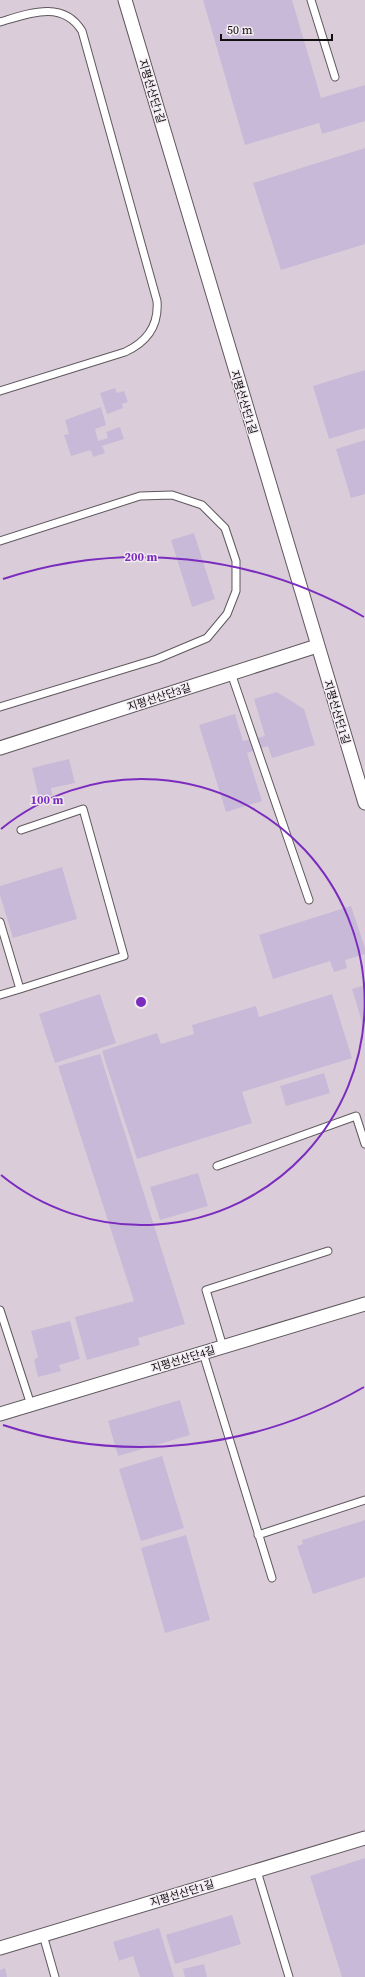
<svg xmlns="http://www.w3.org/2000/svg" width="365" height="1977" viewBox="0 0 365 1977" font-family="'Source Serif 4','Noto Sans KR',serif">
<style>
.built{fill:#dacdd9}
.building{fill:#c9b9d8}
.lines{fill:none;stroke-linecap:round;stroke-linejoin:round}
.service-casing{stroke:#5f585e;stroke-width:9}
.minor-casing{stroke:#5f585e;stroke-width:15}
.service{stroke:#fff;stroke-width:7}
.minor{stroke:#fff;stroke-width:13}
.ring{fill:none;stroke:#7b2cbf;stroke-width:2}
.labels{text-anchor:middle;stroke-width:3;stroke-linejoin:round;paint-order:stroke}
.street-label{font-size:11px;fill:#120f11;stroke:#f1eaf0}
.centre{fill:#7b2cbf;stroke:#f1eaf0;stroke-width:2}
.ring-label{font-size:12px;text-anchor:middle;font-weight:bold;fill:#7b2cbf;stroke:#f1eaf0;stroke-width:3;stroke-linejoin:round;paint-order:stroke}
</style>
<rect width="100%" height="100%" fill="#e4dce3"/>
<path class="built" d="M0,0H365V1977H0Z"/>
<path class="building" d="M203,0H292L321,98L365,85V121L322,134L319,123L245,145Z
M365,148V244L281,270L253,183Z
M365,370V428L329,439L313,386Z
M115,388L117,393L124,391L128,402L122,404L123,408L107,414L100,393Z
M101,407L106,425L95,429L98,441L108,438L106,432L120,427L124,439L102,446L105,453L93,457L91,450L71,456L64,435L69,434L65,420Z
M365,440V494L351,498L336,449Z
M194,533L215,599L192,607L171,540Z
M277,692L304,709L315,745L272,758L268,746L247,753L262,801L226,812L199,725L235,714L243,741L265,736L254,699Z
M69,759L75,783L51,788L52,795L39,798L32,768Z
M62,867L77,919L13,938L0,895V886Z
M351,906L365,948V954L345,960L347,968L334,972L330,961L273,979L259,935Z
M365,985V1021L362,1022L352,989Z
M100,994L116,1043L55,1063L39,1014Z
M332,994L352,1058L242,1092L252,1123L137,1159L102,1051L157,1033L161,1044L194,1034L192,1025L256,1006L259,1017Z
M100,1054L185,1324L138,1338L140,1345L87,1360L75,1317L134,1301L58,1066Z
M324,1073L330,1093L286,1106L280,1086Z
M198,1173L208,1206L160,1220L150,1187Z
M70,1321L80,1359L59,1365L61,1371L38,1377L34,1360L38,1357L31,1331Z
M180,1400L190,1435L118,1456L108,1421Z
M162,1456L184,1528L141,1541L119,1469Z
M365,1520V1577L313,1594L297,1546L303,1544L302,1540Z
M186,1535L210,1620L165,1633L141,1548Z
M365,1858V1977H342L310,1876Z
M232,1915L241,1944L175,1964L166,1935Z
M159,1928L174,1977H140L133,1956L119,1961L113,1942Z
M204,1964L207,1977H185L183,1969Z
M5,1968L7,1977H0V1970Z"/>
<g class="lines">
<g class="service-casing">
<path id="service" d="M311,0L335,77
M0,22C30,13 63,0 82,31L157,301C159,326 147,342 125,352L0,391
M0,541L140,496L172,495L202,505L225,528L236,561V591L227,614L207,638L157,659L0,707
M231,673L309,900
M0,922L20,989L0,995
M20,989L124,956L83,809L21,830
M217,1166L356,1116L365,1144
M0,1310L31,1405
M223,1347L206,1290L328,1251
M203,1353L272,1578
M258,1535L365,1500
M257,1871L289,1977
M43,1935L55,1977"/>
</g>
<g class="minor-casing">
<path id="minor" d="M125,0L365,803
M0,748L317,646
M0,1414L365,1304
M0,1948L365,1838"/>
</g>
<use href="#service" class="service"/>
<use href="#minor" class="minor"/>
</g>
<g class="ring">
<path d="M1 829A223 223 0 1 1 1 1175"/>
<path d="M364 1387A445 445 0 0 1 3 1425M3 579A445 445 0 0 1 364 617"/>
</g>
<g class="labels">
<g class="street-label">
<text transform="translate(152 91) rotate(73)" y="4">지평선산단1길</text>
<text transform="translate(244 402) rotate(73)" y="4">지평선산단1길</text>
<text transform="translate(159 697) rotate(-18)" y="4">지평선산단3길</text>
<text transform="translate(337 712) rotate(73)" y="4">지평선산단1길</text>
<text transform="translate(183 1359) rotate(-17)" y="4">지평선산단4길</text>
<text transform="translate(182 1893) rotate(-17)" y="4">지평선산단1길</text>
</g>
</g>
<circle cx="141" cy="1002" r="6" class="centre"/>
<g class="ring-label">
<text x="141" y="561">200 m</text>
<text x="47" y="804">100 m</text>
</g>
<path d="M221 34v6h111v-6" fill="none" stroke="#120f11" stroke-width="2"/>
<text x="227" y="34" font-size="12" fill="#120f11" stroke="#f1eaf0" stroke-width="3" paint-order="stroke">50 m</text>
</svg>
